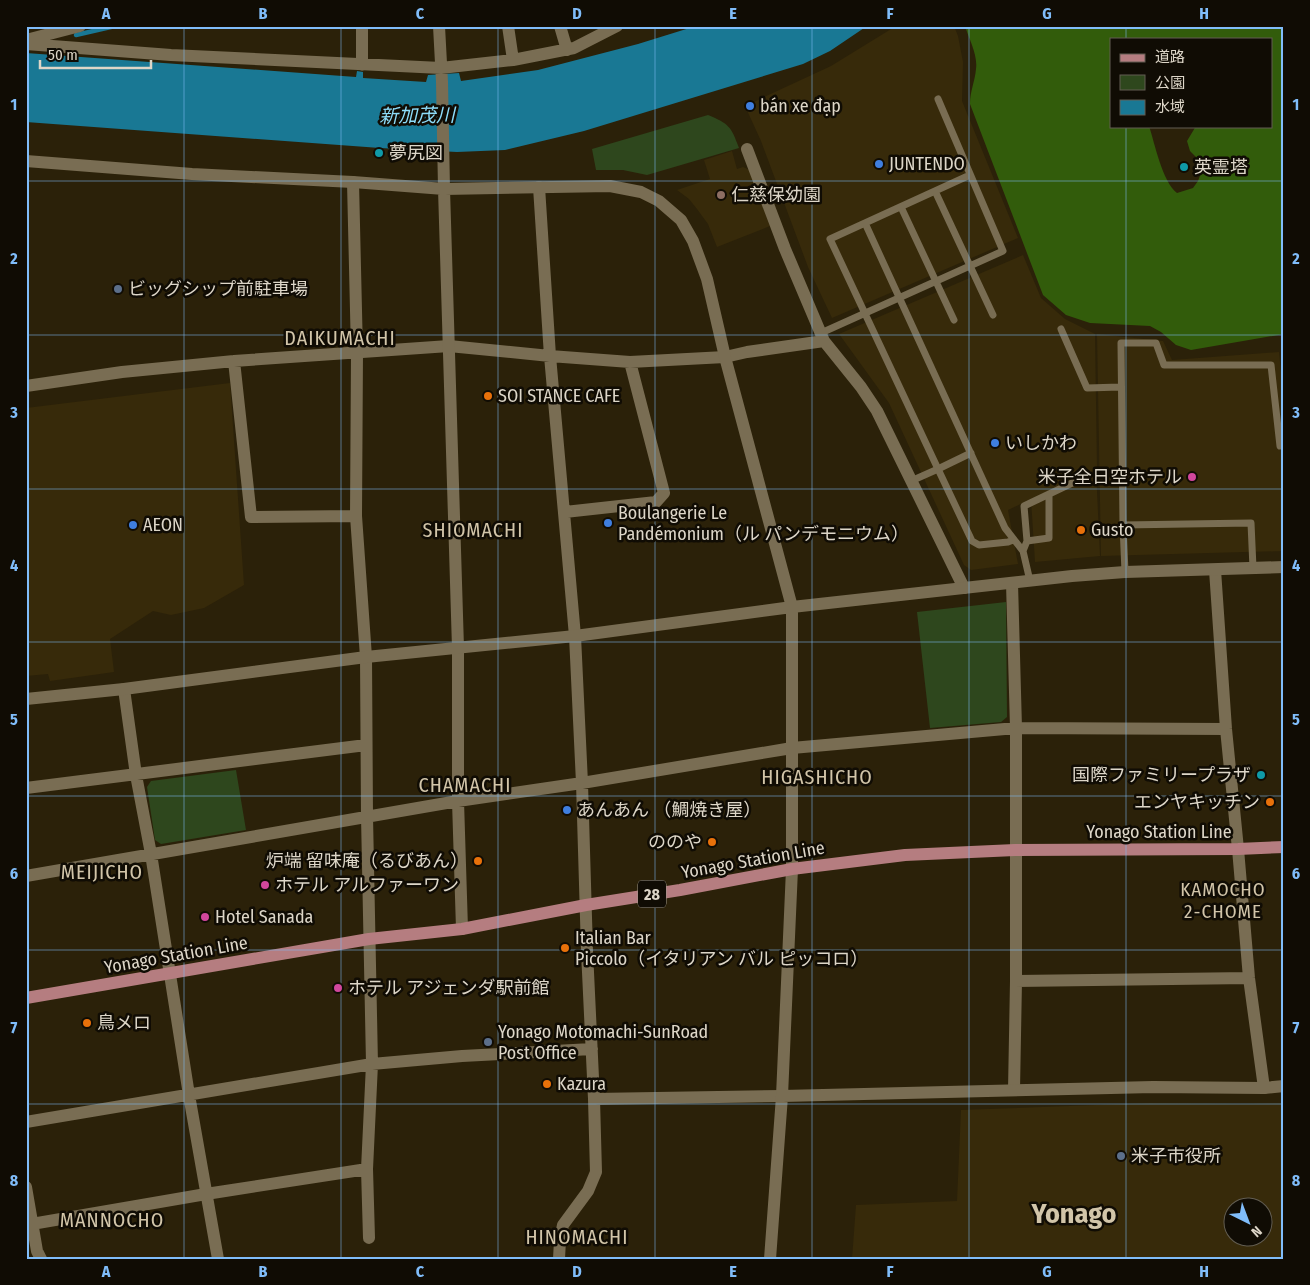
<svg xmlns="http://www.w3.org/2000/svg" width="1310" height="1285" viewBox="0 0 1310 1285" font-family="'Fira Sans Condensed','Noto Sans JP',sans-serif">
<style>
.built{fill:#372a0a;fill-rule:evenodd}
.green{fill:#2e471d}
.forest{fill:#325c0b;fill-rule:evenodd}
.water{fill:#197894}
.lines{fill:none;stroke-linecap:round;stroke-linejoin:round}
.stream{stroke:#197894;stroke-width:4.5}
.lane{stroke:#796d53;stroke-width:7}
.street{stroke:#796d53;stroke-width:12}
.secondary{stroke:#796d53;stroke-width:12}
.primary{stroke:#b57d80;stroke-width:12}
.grid{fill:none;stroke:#80bdfa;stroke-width:1;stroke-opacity:0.55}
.shop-dot{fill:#3f7fe0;stroke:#100c04;stroke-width:2}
.culture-dot{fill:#0f9aa8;stroke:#100c04;stroke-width:2}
.education-dot{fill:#8d6e63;stroke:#100c04;stroke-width:2}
.service-dot{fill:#5c6f8a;stroke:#100c04;stroke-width:2}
.food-dot{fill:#e8710a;stroke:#100c04;stroke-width:2}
.hotel-dot{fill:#d1479c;stroke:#100c04;stroke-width:2}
.labels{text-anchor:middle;stroke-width:5;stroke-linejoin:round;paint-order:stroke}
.shield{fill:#100c04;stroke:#a0998d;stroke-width:1}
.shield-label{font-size:16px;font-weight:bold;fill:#ddd6c8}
.poi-label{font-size:18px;fill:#ddd6c8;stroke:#100c04;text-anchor:start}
.street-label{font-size:18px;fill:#ddd6c8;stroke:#100c04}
.water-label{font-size:19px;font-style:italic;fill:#8ddcf9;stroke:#100c04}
.neighbourhood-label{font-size:19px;letter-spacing:1px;fill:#d2c5a9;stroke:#100c04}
.quarter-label{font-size:20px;letter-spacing:1px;fill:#d2c5a9;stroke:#100c04}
.town-label{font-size:28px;font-weight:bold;fill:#d2c5a9;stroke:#100c04}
.neatline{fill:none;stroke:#80bdfa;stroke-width:2}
.grid-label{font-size:16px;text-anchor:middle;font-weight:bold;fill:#80bdfa}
</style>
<rect width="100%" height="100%" fill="#2b2109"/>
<path class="built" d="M896,26H954L958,36L963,62L962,101L1018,238L832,318L808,267L761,141L745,106L831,66Z
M732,151L737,169L743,167L750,170L770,226L717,247L708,224L697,209L689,199L677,190L710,179L704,160Z
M1023,255L1041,298L1065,319L1095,334L1097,469L1054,489L1096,470L1100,556L1035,562L1031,499L1008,510L1018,564L971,570L964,565L889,403L839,334Z
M1097,334L1163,341L1172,360L1279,352L1284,402V551L1101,556Z
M230,383L244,585L204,608L171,615L153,611L110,639L114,672L50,681L48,674L26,676V408Z
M1150,1103L1244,1104L1284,1103V1259H852L856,1205L957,1201L961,1110ZM1232,1208H1262V1238H1232Z"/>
<path class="green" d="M708,115C729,124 731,126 739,148L647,175L623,170H596L592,149Z
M1006,602L1007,717L1001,722L930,728L917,612Z
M236,770L246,830L161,844L155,840L147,787L151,781Z"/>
<path class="forest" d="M965,26H1284V334L1191,350L1176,345L1161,332L1150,326L1090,323L1066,315L1043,295L970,104C970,91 975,81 976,69C978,55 969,39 965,26ZM1111,39H1271V126H1196L1187,141L1190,151L1196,157L1200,164L1201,173L1198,181L1193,188L1177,193C1162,181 1155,144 1149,126H1111Z"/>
<path class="water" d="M696,26H867L830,51L803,64L584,131L505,150L457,152L380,148L26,122V53L356,77L357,71L363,72V78L426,82L428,75L459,73L461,81L538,70L638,44Z"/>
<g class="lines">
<path class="stream" d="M76,35L115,26"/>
<path class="lane" d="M935,191L993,315
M901,207L954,320
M865,223L1005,528L1023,551
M1061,329L1087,388L1120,387
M821,333L1003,251L938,99
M971,453L938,469L972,541L979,545L1008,542L1013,540
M911,481L938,469L830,239L970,175
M1123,525L1121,343H1156L1164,365H1271L1280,446
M1027,541L1049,538V494
M1125,572L1123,525L1251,523L1253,568
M1030,581L1023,551L1027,541L1024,506L1089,475"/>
<path class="street" d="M362,26V65
M439,26L442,82L444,189
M508,26L513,60
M560,26L567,50
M26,40L80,26
M26,44L171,55L441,68L513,60L574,48L617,26
M747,149L785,249L824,341L861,387L877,411L964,588
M353,182L357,353L356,516L366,657L367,816L372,1064L367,1169L369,1238
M539,187L550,356L575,636L582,783L587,951L594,1099L596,1172L588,1191L563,1225L560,1240L559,1259
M234,361L251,517L356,516
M26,386L122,372L234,361L449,346L550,356L630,362L725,357L747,352L824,341
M565,512L656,502L664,493L630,362
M1215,570L1226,729L1238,849L1249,978L1264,1088
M1012,583L1016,728V981L1014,1090
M458,648V801L462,929
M124,689L136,775L151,854L189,1095L218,1259
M26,788L366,745
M26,876L458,801L582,783L792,748L1016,728L1226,729
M1016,981L1249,978
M594,1099L782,1096
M26,1122L372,1064L462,1056L592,1049
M26,1187L37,1251L41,1259
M26,1225L206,1194L367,1169"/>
<path class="secondary" d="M26,161L192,174L353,182L444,189L610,186L641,192L659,201L681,220L693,241L707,279L725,357L792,607V869L782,1096L770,1259
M444,189L458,648
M26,699L124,689L366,657L575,636L792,607L1072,576L1125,572L1284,567
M782,1096L1153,1087L1264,1088L1284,1086"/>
<path class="primary" d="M26,998L369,939L462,929L586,905L680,890L792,869L905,855L1015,850L1238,849L1284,847"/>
</g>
<path class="grid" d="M184,26V1259M341,26V1259M498,26V1259M655,26V1259M812,26V1259M969,26V1259M1126,26V39M1126,126V1259M26,181H1284M26,335H1284M26,489H1284M26,642H1284M26,796H1284M26,950H1284M26,1104H1284"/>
<g class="shop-dot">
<circle cx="750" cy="106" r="5"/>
<circle cx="879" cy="164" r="5"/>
<circle cx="995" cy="443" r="5"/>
<circle cx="608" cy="523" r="5"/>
<circle cx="133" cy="525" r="5"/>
<circle cx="567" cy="810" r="5"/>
</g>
<g class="culture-dot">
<circle cx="379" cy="153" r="5"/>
<circle cx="1184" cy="167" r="5"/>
<circle cx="1261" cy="775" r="5"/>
</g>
<circle class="education-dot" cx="721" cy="195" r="5"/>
<g class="service-dot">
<circle cx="118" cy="289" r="5"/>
<circle cx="488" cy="1042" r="5"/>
<circle cx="1121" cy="1156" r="5"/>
</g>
<g class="food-dot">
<circle cx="488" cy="396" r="5"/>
<circle cx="1081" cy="530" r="5"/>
<circle cx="1270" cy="802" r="5"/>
<circle cx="712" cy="842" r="5"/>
<circle cx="478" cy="861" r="5"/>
<circle cx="565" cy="948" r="5"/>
<circle cx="87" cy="1023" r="5"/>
<circle cx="547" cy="1084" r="5"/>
</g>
<g class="hotel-dot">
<circle cx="1192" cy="477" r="5"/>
<circle cx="265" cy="885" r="5"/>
<circle cx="205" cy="917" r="5"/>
<circle cx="338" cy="988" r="5"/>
</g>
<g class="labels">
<rect class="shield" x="638" y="880.5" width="28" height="27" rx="4"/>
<g class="shield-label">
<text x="652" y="900">28</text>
</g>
<g class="poi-label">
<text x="760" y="112">bán xe đạp</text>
<text x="389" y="159">夢尻図</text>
<text x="889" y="170">JUNTENDO</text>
<text x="1194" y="173">英霊塔</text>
<text x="731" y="201">仁慈保幼園</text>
<text x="128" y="295">ビッグシップ前駐車場</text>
<text x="498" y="402">SOI STANCE CAFE</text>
<text x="1005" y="449">いしかわ</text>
<text x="1182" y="483" text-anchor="end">米子全日空ホテル</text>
<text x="618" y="519">Boulangerie Le<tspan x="618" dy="21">Pandémonium（ル パンデモニウム）</tspan></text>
<text x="143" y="531">AEON</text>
<text x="1091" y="536">Gusto</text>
<text x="1251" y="781" text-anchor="end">国際ファミリープラザ</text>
<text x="1260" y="808" text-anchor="end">エンヤキッチン</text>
<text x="577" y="816">あんあん （鯛焼き屋）</text>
<text x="702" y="848" text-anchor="end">ののや</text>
<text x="468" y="867" text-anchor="end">炉端 留味庵（るびあん）</text>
<text x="275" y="891">ホテル アルファーワン</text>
<text x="215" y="923">Hotel Sanada</text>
<text x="575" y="944">Italian Bar<tspan x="575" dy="21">Piccolo（イタリアン バル ピッコロ）</tspan></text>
<text x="348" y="994">ホテル アジェンダ駅前館</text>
<text x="97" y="1029">鳥メロ</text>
<text x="498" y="1038">Yonago Motomachi-SunRoad<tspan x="498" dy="21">Post Office</tspan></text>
<text x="557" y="1090">Kazura</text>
<text x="1131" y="1162">米子市役所</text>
</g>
<g class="street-label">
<text x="1159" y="838">Yonago Station Line</text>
<text transform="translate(753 860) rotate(-10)" y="6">Yonago Station Line</text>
<text transform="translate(176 955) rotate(-10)" y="6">Yonago Station Line</text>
</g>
<g class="water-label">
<text transform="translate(417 115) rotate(-1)" y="7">新加茂川</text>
</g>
<g class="neighbourhood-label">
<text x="1223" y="896">KAMOCHO<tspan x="1223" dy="22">2-CHOME</tspan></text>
</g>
<g class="quarter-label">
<text x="340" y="345">DAIKUMACHI</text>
<text x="473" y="537">SHIOMACHI</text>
<text x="817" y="784">HIGASHICHO</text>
<text x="465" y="792">CHAMACHI</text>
<text x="102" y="879">MEIJICHO</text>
<text x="112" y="1227">MANNOCHO</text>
<text x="577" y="1244">HINOMACHI</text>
</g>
<g class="town-label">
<text x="1074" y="1223">Yonago</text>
</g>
</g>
<rect width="1310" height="1285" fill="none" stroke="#100c04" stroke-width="55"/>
<rect x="1110" y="38" width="162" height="90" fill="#100c04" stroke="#625d52"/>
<rect x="1120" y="54" width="25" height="8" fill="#b57d80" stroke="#625d52"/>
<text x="1155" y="62" font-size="15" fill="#ddd6c8">道路</text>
<rect x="1120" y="75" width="25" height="15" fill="#2e471d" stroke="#625d52"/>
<text x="1155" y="88" font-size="15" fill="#ddd6c8">公園</text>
<rect x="1120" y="100" width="25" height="15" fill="#197894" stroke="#625d52"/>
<text x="1155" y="112" font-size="15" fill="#ddd6c8">水域</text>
<g transform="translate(1248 1222) rotate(138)"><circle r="24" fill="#100c04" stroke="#625d52"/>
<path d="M0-4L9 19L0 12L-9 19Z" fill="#80bdfa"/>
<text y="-8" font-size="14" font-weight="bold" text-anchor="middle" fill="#ddd6c8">N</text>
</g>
<path d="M40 60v8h111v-8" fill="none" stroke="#ddd6c8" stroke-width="2.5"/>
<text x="48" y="60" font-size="15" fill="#ddd6c8" stroke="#100c04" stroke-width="4" paint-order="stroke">50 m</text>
<rect x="28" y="28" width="1254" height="1230" class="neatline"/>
<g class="grid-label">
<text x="106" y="19">A</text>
<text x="263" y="19">B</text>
<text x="420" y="19">C</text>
<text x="577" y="19">D</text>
<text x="733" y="19">E</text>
<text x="890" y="19">F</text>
<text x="1047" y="19">G</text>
<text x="1204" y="19">H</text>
<text x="14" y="110">1</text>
<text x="1296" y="110">1</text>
<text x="14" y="264">2</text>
<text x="1296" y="264">2</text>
<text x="14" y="418">3</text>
<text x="1296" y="418">3</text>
<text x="14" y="571">4</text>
<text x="1296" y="571">4</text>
<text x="14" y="725">5</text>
<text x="1296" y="725">5</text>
<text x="14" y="879">6</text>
<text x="1296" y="879">6</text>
<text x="14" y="1033">7</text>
<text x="1296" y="1033">7</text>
<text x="14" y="1186">8</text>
<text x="1296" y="1186">8</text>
<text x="106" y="1277">A</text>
<text x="263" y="1277">B</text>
<text x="420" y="1277">C</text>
<text x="577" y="1277">D</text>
<text x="733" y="1277">E</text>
<text x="890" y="1277">F</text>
<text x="1047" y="1277">G</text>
<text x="1204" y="1277">H</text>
</g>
</svg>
